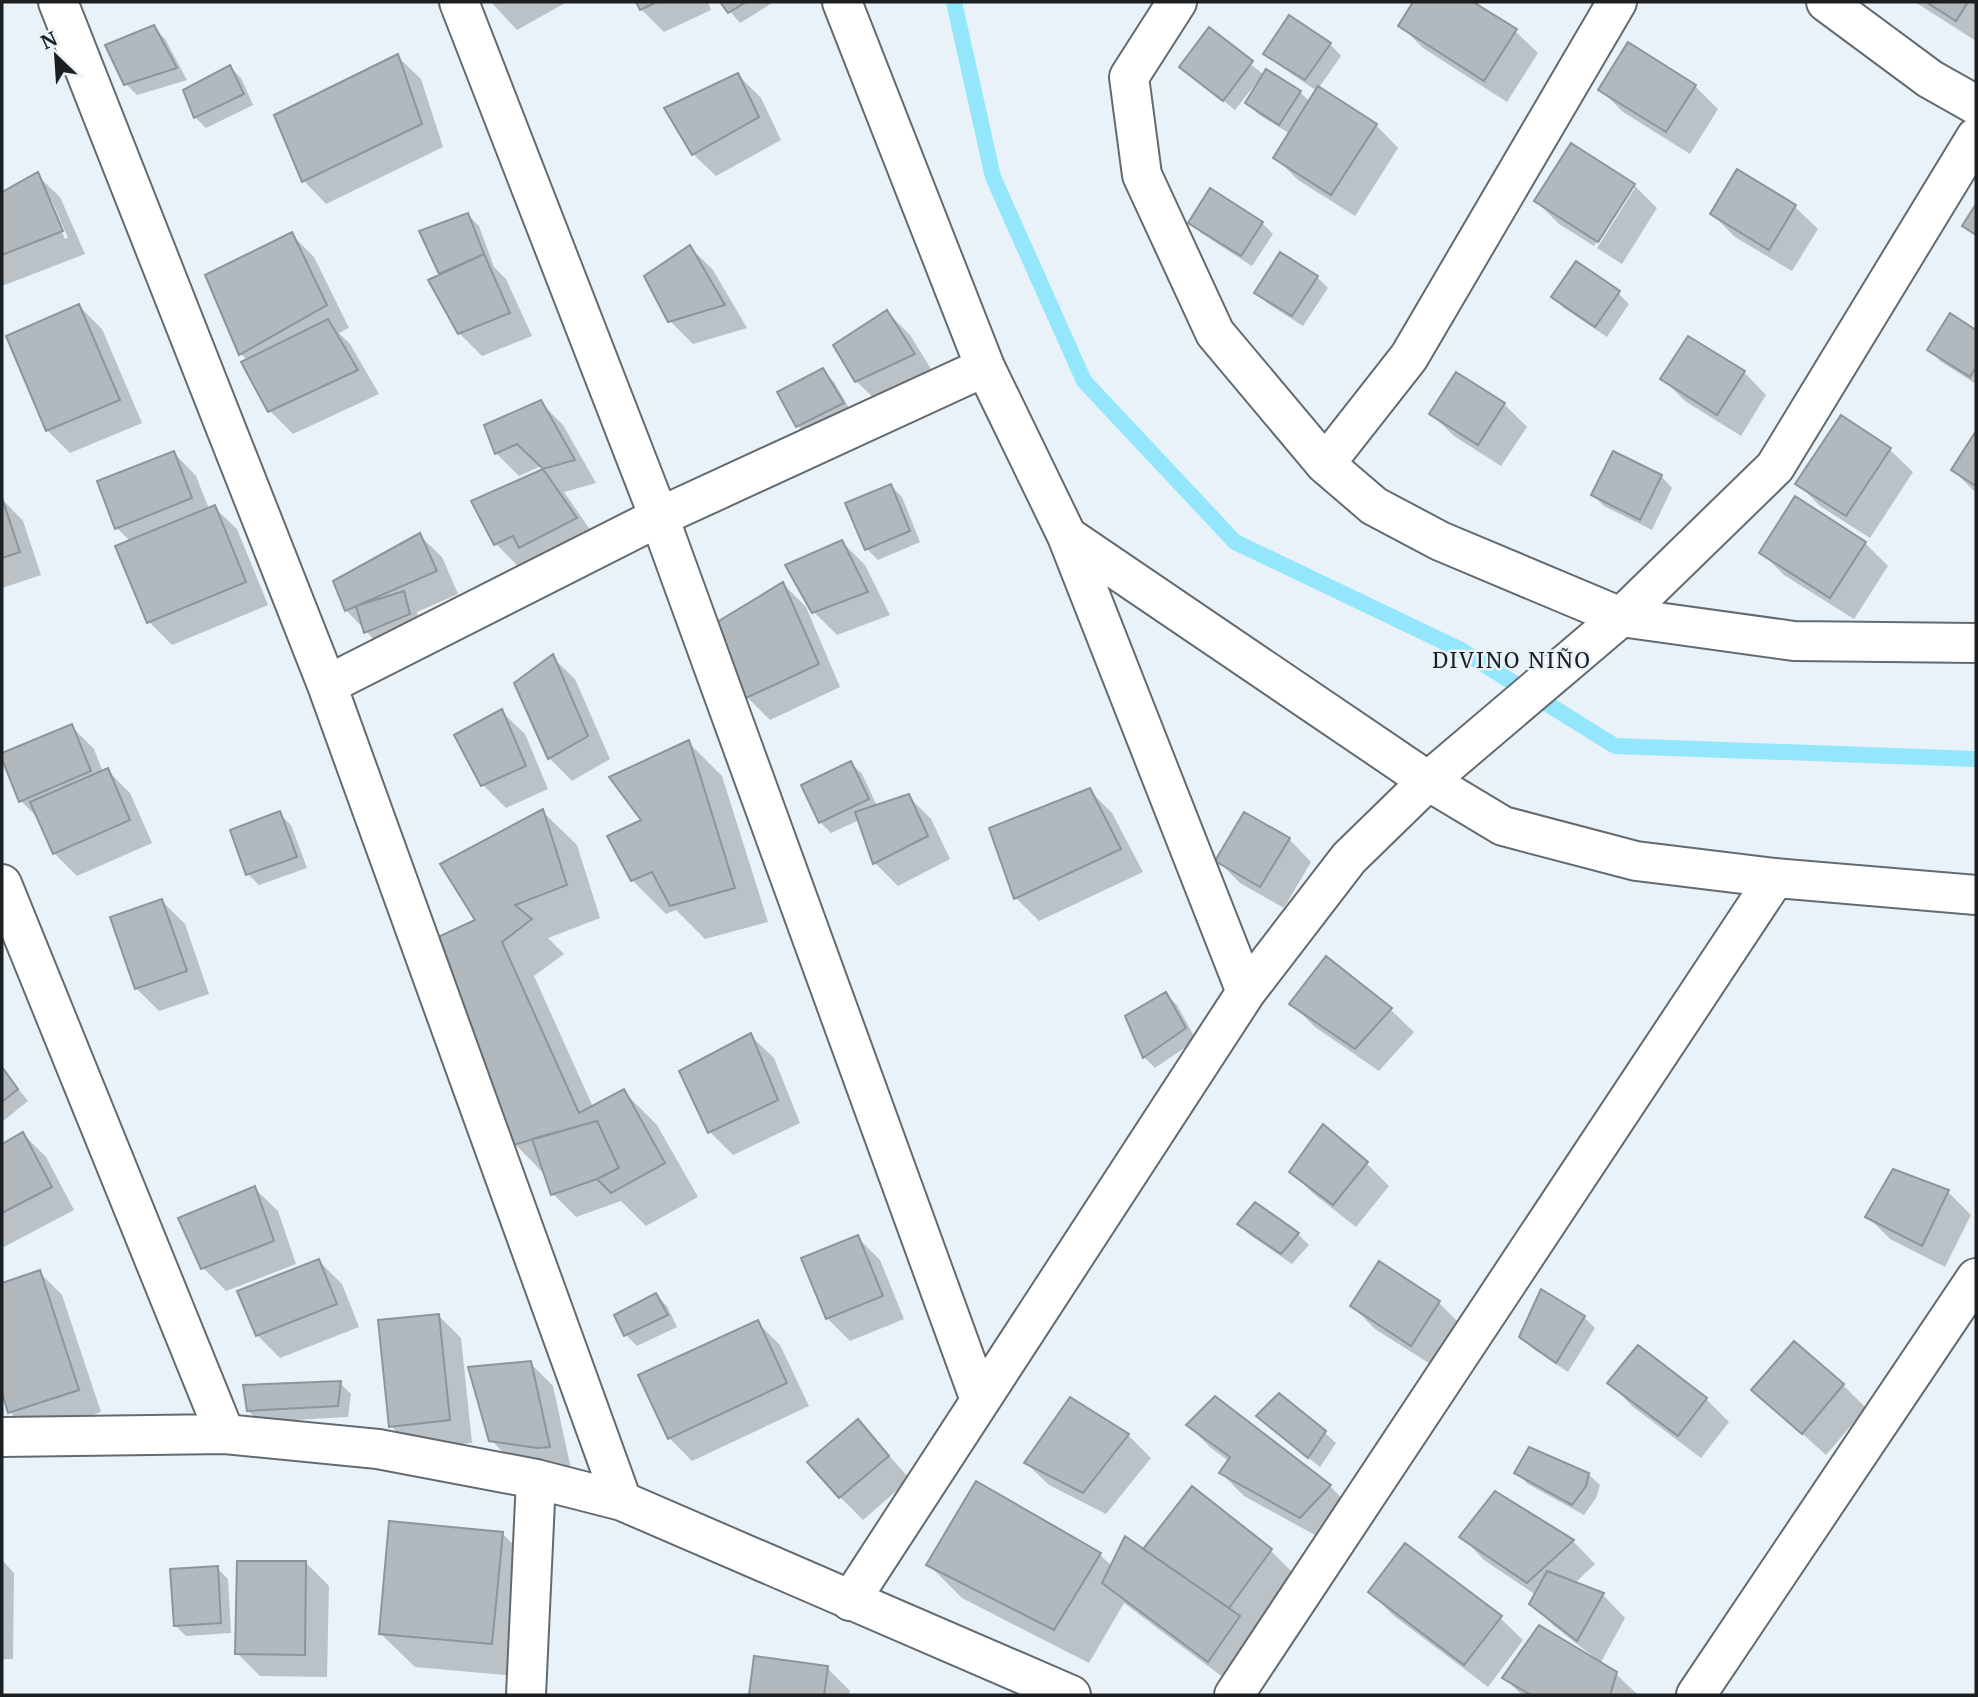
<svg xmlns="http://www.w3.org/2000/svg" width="1978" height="1697" viewBox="0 0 1978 1697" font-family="Merriweather,serif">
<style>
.shadow{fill:#0003;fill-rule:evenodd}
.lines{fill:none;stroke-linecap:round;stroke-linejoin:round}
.stream{stroke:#93e6fc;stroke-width:16}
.building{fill:#b1b9bf;stroke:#8d959b;stroke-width:2}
.minor-casing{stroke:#636b70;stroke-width:42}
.minor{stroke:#fff;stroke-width:38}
.labels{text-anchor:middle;stroke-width:5;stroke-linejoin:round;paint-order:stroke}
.neighbourhood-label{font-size:21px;letter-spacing:2px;fill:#1c1f21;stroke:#e9f2f9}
</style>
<rect width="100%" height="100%" fill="#e9f2f9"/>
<path class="shadow" d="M491,2H567L517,30Z
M638,2H708L711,10L664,32L641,9Z
M722,2H774L740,23Z
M1415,2H1470L1515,31L1538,53L1507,102L1423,48L1400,25Z
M1915,2H1976V41Z
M154,28L165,39L187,80L137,95L126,84Z
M1209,30L1264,75L1300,92L1310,102L1317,91L1277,64L1266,53L1330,44L1341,56L1318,89L1376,125L1398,148L1355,216L1298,180L1275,157L1290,134L1258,114L1247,103L1259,83L1257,82L1235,110L1181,67Z
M398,57L421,79L443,147L326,204L304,181Z
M230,67L241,78L253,105L206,128L195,117Z
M738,75L761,98L781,140L716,176L693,154Z
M1695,86L1718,109L1690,154L1623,112L1600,89Z
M1572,145L1634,185L1657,208L1622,264L1597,248L1635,188H1631L1594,246L1559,224L1536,201Z
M1737,172L1795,207L1818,229L1792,271L1735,237L1712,214Z
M37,175L60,197L85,254L2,286V194ZM48,201H52L68,238L65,239Z
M468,215L479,226L494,267L506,279L532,336L482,356L459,333L442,275L422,232Z
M1190,222L1262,223L1273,234L1252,266L1201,233Z
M291,234L314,257L349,328L339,333L350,344L379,394L293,434L270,411L248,361L241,354Z
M690,247L713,270L747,328L693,344L670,321Z
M1317,277L1328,288L1303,326L1267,303L1256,292Z
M1618,293L1629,304L1607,337L1564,308L1553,297Z
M79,306L102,329L142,423L70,453L47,430Z
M887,312L910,335L936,377L879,403L856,381Z
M1951,316L1976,332V384L1940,361L1929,349Z
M822,370L834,382L853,415L809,437L798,426Z
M1744,372L1766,395L1741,436L1685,401L1662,378Z
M540,402L563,425L596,483L564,492L598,541L519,567L496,544L473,501L546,470L541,466L519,476L496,453Z
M1504,404L1527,427L1501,466L1454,436L1431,414Z
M1842,418L1890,450L1913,472L1870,538L1820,506L1798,484Z
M1976,434V493L1953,470Z
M174,453L196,476L209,509L214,507L237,529L268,605L172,645L149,622L130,541L117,528Z
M1661,476L1672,488L1652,530L1604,506L1593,495Z
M891,486L902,497L920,542L878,560L867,549Z
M2,499L23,521L41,575L2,588Z
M419,535L442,557L458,594L417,612L420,625L377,643L346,610Z
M842,542L865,565L890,615L837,635L814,612Z
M1865,543L1888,566L1854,619L1784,575L1761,552Z
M783,584L806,607L840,687L770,720L747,697Z
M552,657L575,679L610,759L572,781L549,758Z
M502,712L525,734L548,789L506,808L483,785L457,735Z
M71,726L94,749L103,772L107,770L130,793L152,843L77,876L54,853L40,820L21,801L2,755Z
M688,742L722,776L768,922L705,939L676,910L666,914L632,880L644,821Z
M851,763L862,774L877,806L908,796L931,819L950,859L898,886L875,863L859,820L831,833L820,822Z
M1089,790L1112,813L1143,872L1039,921L1016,898Z
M543,812L577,845L600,918L548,938L564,954L534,976L593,1107L623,1091L657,1125L698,1197L646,1226L621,1201L576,1217L553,1194L546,1176L515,1144L478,921Z
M279,813L291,825L307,868L259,885L248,874Z
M1289,839L1311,862L1284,908L1240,883L1217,860Z
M162,901L185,924L209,994L159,1011L136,988Z
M1326,959L1391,1010L1414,1032L1379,1071L1315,1027L1292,1004Z
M1166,994L1177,1005L1196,1040L1155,1068L1144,1057Z
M751,1036L774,1058L800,1123L733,1155L710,1132L681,1072Z
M2,1069L28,1101L2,1122Z
M23,1134L46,1157L74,1210L2,1248V1146Z
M1367,1164L1389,1186L1356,1227L1314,1194L1291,1172Z
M1893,1172L1948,1192L1971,1215L1945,1267L1890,1239L1867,1216Z
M255,1189L278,1211L296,1264L226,1291L203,1268Z
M1239,1224L1298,1234L1309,1245L1292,1264L1250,1235Z
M857,1237L880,1260L904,1319L850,1341L827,1318Z
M319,1261L342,1284L359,1327L280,1358L257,1335Z
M39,1272L62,1295L101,1412L33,1435L10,1412L2,1387V1284Z
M656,1295L667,1306L677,1327L637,1346L626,1335L616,1316Z
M1439,1303L1462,1326L1435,1367L1375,1329L1352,1306Z
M438,1315L461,1338L472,1443L414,1449L391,1426Z
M1584,1317L1595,1328L1568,1372L1532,1348L1521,1337Z
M757,1322L780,1345L809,1406L692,1461L669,1438Z
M530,1363L553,1386L571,1469L514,1463L491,1440Z
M340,1383L351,1394L348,1417L260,1422L248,1411Z
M1610,1383L1706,1399L1729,1422L1701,1458L1632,1406Z
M1843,1385L1866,1408L1826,1455L1754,1390Z
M858,1421L910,1479L863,1520L840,1497Z
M1188,1425L1330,1486L1352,1509L1324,1540L1244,1496L1221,1473L1229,1461L1211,1448Z
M1270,1427L1324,1432L1336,1443L1320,1467Z
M1128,1435L1151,1458L1106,1514L1049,1485L1026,1463Z
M1517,1473L1588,1474L1600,1485L1596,1498L1584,1515L1528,1484Z
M1496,1493L1573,1541L1595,1564L1574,1584L1603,1595L1625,1618L1600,1664L1616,1674L1638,1695H1522L1504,1678L1595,1658L1554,1626L1531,1603L1536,1595L1484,1560L1462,1537Z
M502,1533L536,1567L526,1677L415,1667L381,1634Z
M1270,1550L1293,1573L1252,1630L1261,1640L1232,1684L1124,1603L1089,1663L962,1598L928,1564L1100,1555L1112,1566L1144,1551Z
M2,1560L14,1573L13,1659H2Z
M306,1563L329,1586L327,1677L260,1676L237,1653Z
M217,1568L228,1579L231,1633L186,1636L175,1625Z
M1370,1592L1500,1618L1523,1640L1488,1687L1393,1615Z
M756,1658L827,1668L850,1691L849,1695H751Z"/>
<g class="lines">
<path class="stream" d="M954,2L993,177L1084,381L1235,542L1461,650L1615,746L1976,759"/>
</g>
<path class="building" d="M636,2H657L640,10Z
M720,2H746L728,13Z
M1413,2H1473L1517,29L1484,81L1398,26Z
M1926,2H1968L1956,21Z
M1289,15L1331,43L1305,80L1263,54Z
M154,25L177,68L124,85L105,45Z
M1209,27L1253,61L1223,101L1179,67Z
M1628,42L1696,85L1666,132L1598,90Z
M398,54L422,124L302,182L274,115Z
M230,65L244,94L194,118L183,90Z
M1266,69L1301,91L1279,125L1245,103Z
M738,73L759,117L692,155L664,108Z
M1318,86L1377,124L1331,195L1273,158Z
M1571,143L1635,184L1598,242L1534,201Z
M1737,169L1796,205L1769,250L1710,214Z
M38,172L63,231L2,255V192Z
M1210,188L1263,222L1241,256L1188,223Z
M1976,204V235L1962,226Z
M468,213L484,254L439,274L419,231Z
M292,232L327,305L239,355L205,275Z
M690,245L725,305L668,322L644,276Z
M1280,252L1318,276L1292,316L1254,293Z
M484,254L510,313L458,334L428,280Z
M1576,261L1620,291L1595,327L1551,297Z
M79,304L120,400L46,431L6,336Z
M887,310L915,354L855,382L833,345Z
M1950,313L1976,330V367L1970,377L1927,350Z
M328,319L358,370L268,412L241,362Z
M1688,336L1745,371L1717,415L1660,379Z
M823,368L844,403L796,427L777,392Z
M1456,372L1505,403L1478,445L1429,414Z
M541,400L575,460L543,469L517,444L495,454L484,425Z
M1841,415L1891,448L1846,516L1795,484Z
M1976,431V486L1951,470Z
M174,451L192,498L115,529L97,481Z
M1613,451L1662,475L1640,520L1591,495Z
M543,469L577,518L519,548L513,536L494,545L471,501Z
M891,484L910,531L865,550L845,503Z
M1795,496L1866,542L1830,598L1759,553Z
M2,498L20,552L2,558Z
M215,505L246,582L147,623L115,546Z
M420,533L437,571L345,611L333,581Z
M842,540L868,592L812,613L785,565Z
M783,582L819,664L746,698L714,624Z
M404,591L410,614L364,633L356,606Z
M553,654L588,736L548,759L514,683Z
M502,709L526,766L481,786L454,735Z
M72,724L91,771L19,802L2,759V753Z
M689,740L735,888L670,906L652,872L631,881L607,836L641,820L609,777Z
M851,761L869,799L819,823L801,785Z
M108,768L130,820L53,854L30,802Z
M1090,788L1121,849L1014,899L989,828Z
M909,794L928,836L873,864L855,812Z
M543,809L567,885L515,905L532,919L502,942L579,1113L624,1089L665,1163L611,1193L597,1179L619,1168L597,1121L513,1145L438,937L475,920L440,864Z
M280,811L297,857L246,875L230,830Z
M1244,812L1290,838L1260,887L1215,861Z
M162,899L187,971L135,989L110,917Z
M1326,956L1392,1008L1355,1049L1289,1004Z
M1166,992L1186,1028L1143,1058L1125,1016Z
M751,1033L778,1100L708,1133L679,1071Z
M2,1067L18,1089L2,1102Z
M597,1121L619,1168L597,1179L551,1195L532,1139Z
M1323,1124L1368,1162L1333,1205L1289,1172Z
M23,1132L52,1187L2,1213V1144Z
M1893,1169L1949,1190L1922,1246L1865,1217Z
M255,1186L274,1241L201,1269L178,1218Z
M1255,1202L1299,1233L1281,1254L1237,1224Z
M858,1235L883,1296L826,1319L801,1258Z
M319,1259L337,1304L256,1336L237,1291Z
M1379,1261L1440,1301L1411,1346L1350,1306Z
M40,1270L79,1390L8,1413L2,1392V1283Z
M1541,1289L1585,1316L1556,1363L1519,1337Z
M656,1293L668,1315L624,1336L614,1315Z
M439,1314L450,1420L389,1427L378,1320Z
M758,1320L787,1383L668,1439L638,1375Z
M1794,1341L1844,1384L1802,1434L1751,1390Z
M1638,1345L1707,1398L1678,1436L1607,1383Z
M531,1361L550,1447L537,1448L489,1441L468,1367Z
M341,1381L338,1406L247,1411L243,1385Z
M1279,1393L1326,1431L1308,1458L1256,1416Z
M1215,1396L1331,1485L1300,1518L1219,1473L1230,1457L1186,1425Z
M1070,1397L1129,1434L1083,1493L1024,1463Z
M858,1419L889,1456L839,1498L807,1462Z
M1529,1447L1589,1473L1586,1486L1572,1505L1514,1473Z
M976,1481L1101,1553L1054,1630L926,1565Z
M1192,1486L1272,1549L1229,1608L1143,1549Z
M1495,1491L1574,1540L1527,1583L1459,1537Z
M389,1521L503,1532L492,1644L379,1634Z
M1125,1536L1240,1616L1208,1662L1102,1583Z
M1405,1543L1502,1616L1464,1665L1368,1592Z
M237,1561H306L305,1655L235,1654Z
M218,1566L221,1623L174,1626L170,1569Z
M1547,1571L1604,1593L1577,1641L1529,1604Z
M1539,1625L1617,1672L1610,1695H1531L1502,1678Z
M754,1656L828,1666L824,1695H749Z"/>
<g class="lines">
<g class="minor-casing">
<path id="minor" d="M58,2L327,685L622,1501
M459,2L659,517L980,1400
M842,2L985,367L1067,536L1246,992
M1177,2L1129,77L1142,175L1215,333L1325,464L1374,506L1440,541L1621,617L1794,641L1976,643
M1826,2L1930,79L1976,105
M1325,464L1409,357L1617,2
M1067,536L1428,781L1503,826L1636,861L1775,878L1976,895
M327,685L659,517L985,367
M2,884L225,1434
M2,1437L225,1434L378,1449L536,1479L622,1501L1071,1695
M850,1601L1246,992L1349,858L1428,781L1621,617L1775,467L1976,137
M526,1695L536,1479
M1234,1695L1775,878
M1696,1695L1976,1278"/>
</g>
<use href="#minor" class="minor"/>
</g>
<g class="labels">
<g class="neighbourhood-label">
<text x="1512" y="668">DIVINO NIÑO</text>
</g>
</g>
<rect width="1978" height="1697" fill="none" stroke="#1c1f21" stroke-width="7"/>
<g transform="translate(56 56) rotate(335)" stroke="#e9f2f9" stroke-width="5" paint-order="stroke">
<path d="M0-5L12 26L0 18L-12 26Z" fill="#1c1f21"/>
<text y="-10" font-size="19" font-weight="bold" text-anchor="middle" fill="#1c1f21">N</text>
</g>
</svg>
